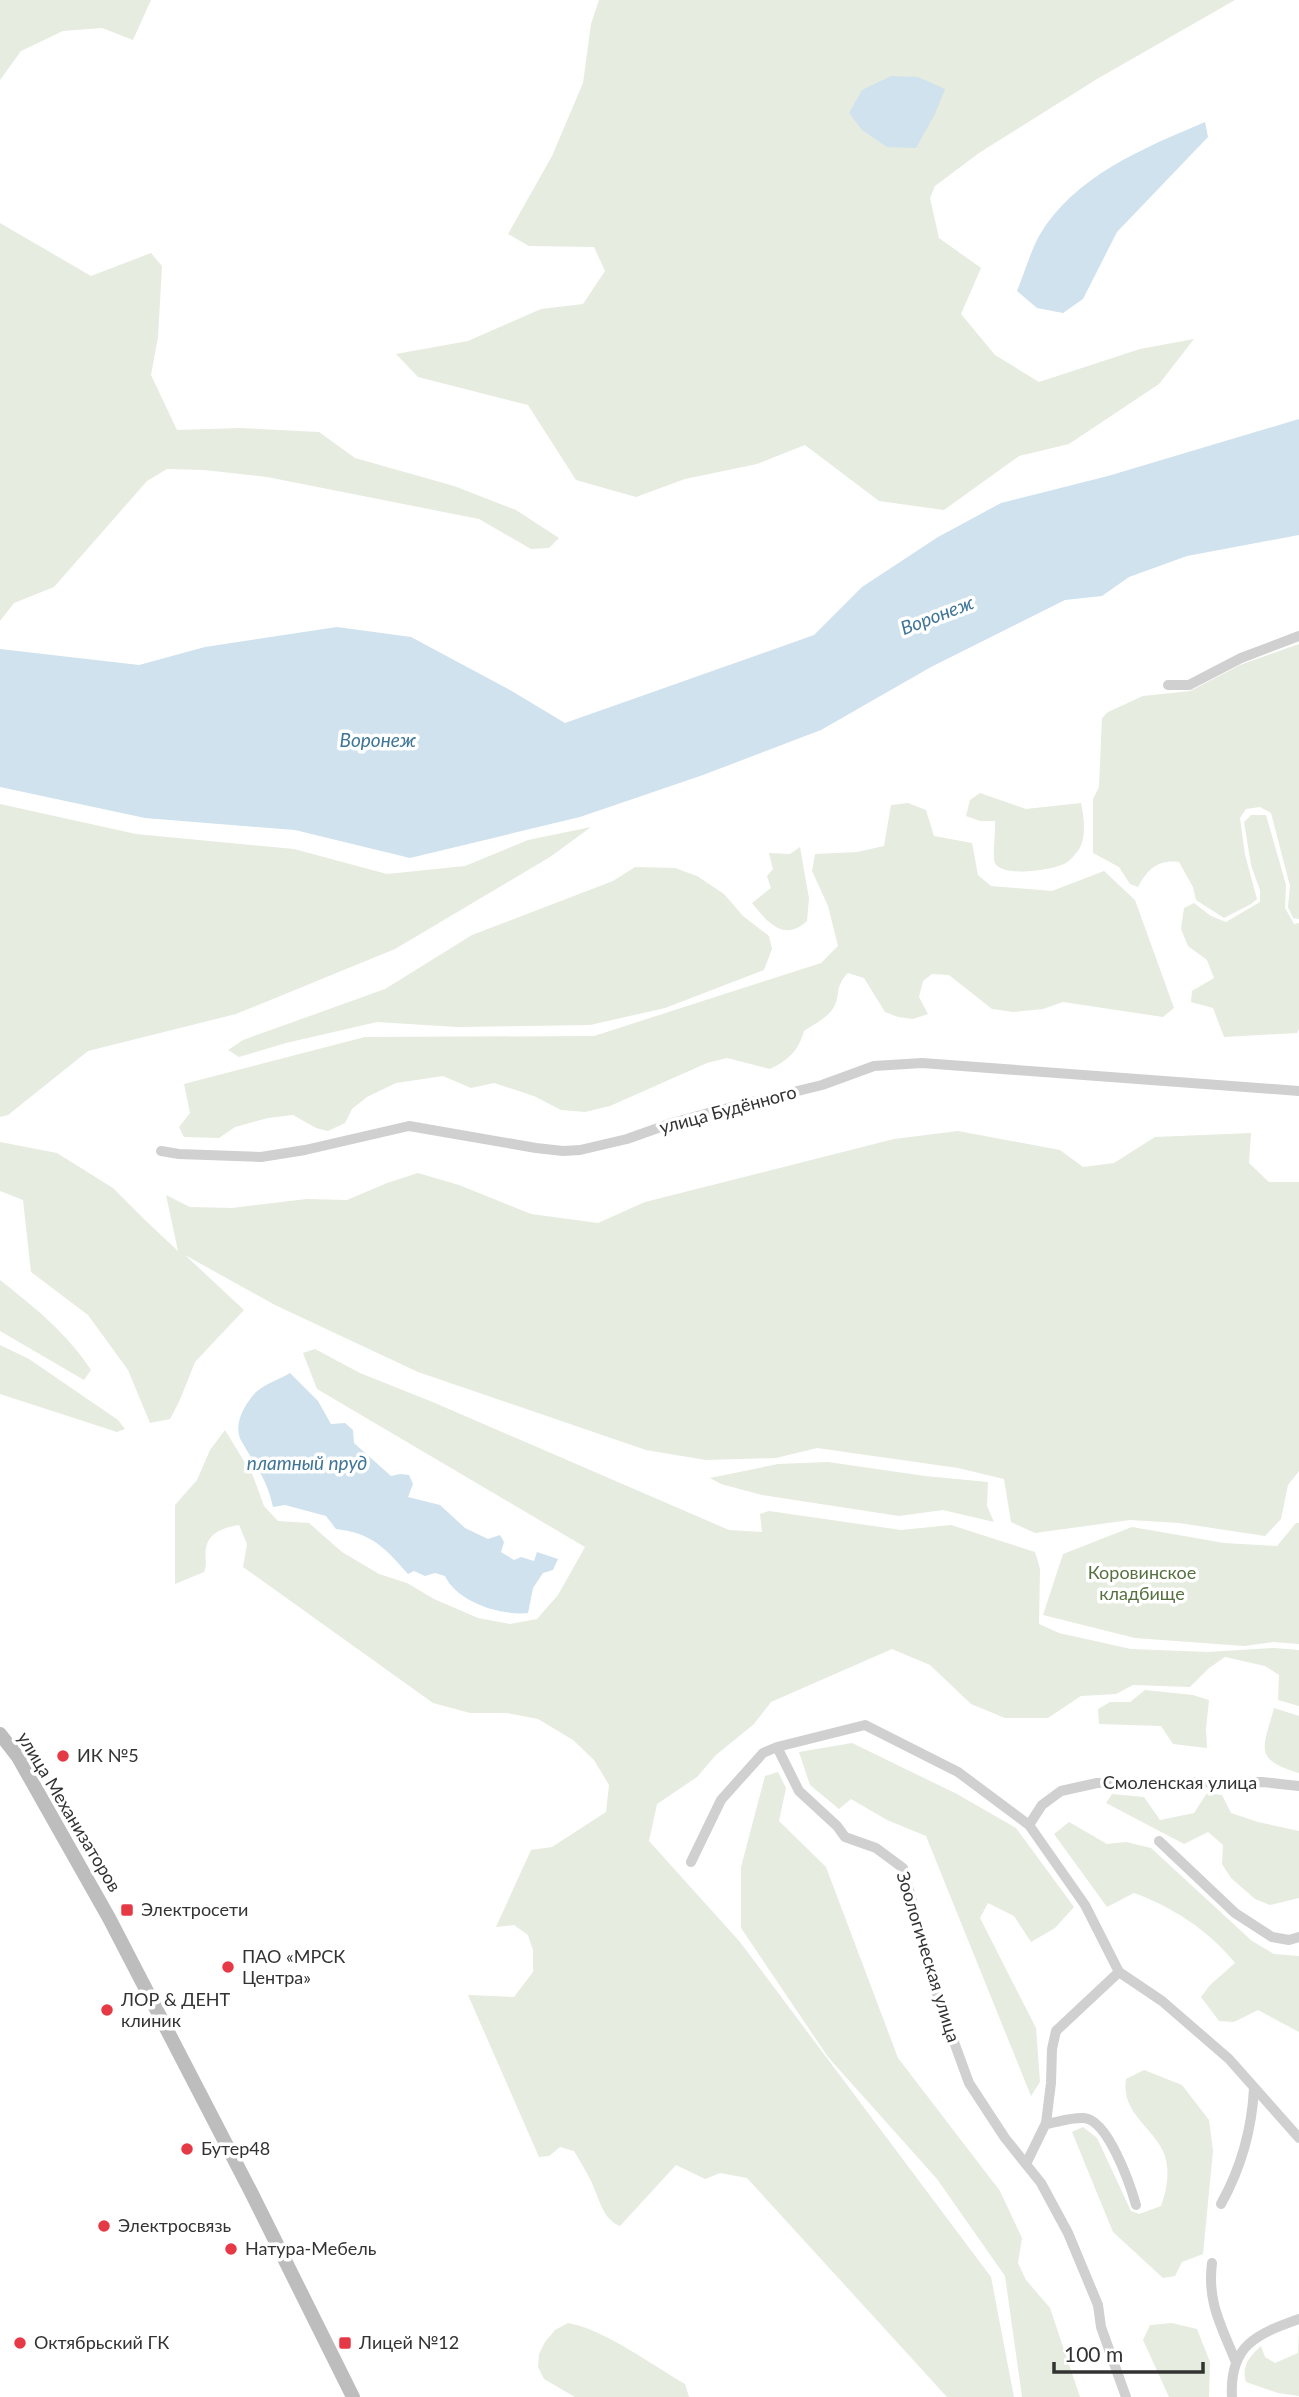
<svg xmlns="http://www.w3.org/2000/svg" width="1299" height="2397" viewBox="0 0 1299 2397" font-family="Lato,sans-serif">
<style>
.green{fill:#e6ecdf}
.water{fill:#cfe2ee}
.lines{fill:none;stroke-linecap:round;stroke-linejoin:round}
.street{stroke:#d0d0d0;stroke-width:10}
.secondary{stroke:#bdbdbd;stroke-width:14}
.poi-dot{fill:#e63946;stroke:#fff;stroke-width:2.5}
.labels{text-anchor:middle;stroke-width:7;stroke-linejoin:round;paint-order:stroke}
.street-label{font-size:18px;fill:#333;stroke:#fff}
.park-label{font-size:18px;fill:#56703f;stroke:#fff}
.poi-label{font-size:18px;fill:#333;stroke:#fff;text-anchor:start}
.water-label{font-size:19px;font-style:italic;fill:#3f7597;stroke:#fff}
</style>
<rect width="100%" height="100%" fill="#fff"/>
<path class="green" d="M0,0H151L133,40L102,28L63,31L21,51L0,80Z
M599,0H1235L1097,79L979,153L935,186L930,198L939,238L981,268L961,314L995,355L1039,382L1140,349L1194,339L1159,384L1069,444L1019,456L944,510L879,501L805,445L757,464L685,479L636,497L576,480L528,405L418,377L396,354L468,341L541,309L583,304L605,271L594,247L529,246L508,234L552,156L583,83L591,24Z
M0,223L91,276L151,253L162,266L158,337L151,375L177,430L240,428L319,432L355,458L454,486L516,510L559,538L549,548L531,549L479,519L267,477L204,470L167,469L147,481L54,587L14,603L0,621Z
M1299,644V919L1293,918L1288,907L1290,886L1271,813L1260,807L1246,809L1240,818L1245,855L1257,899L1251,904L1224,918L1196,900L1193,887L1179,862C1158,859 1147,870 1138,887L1130,884L1119,867L1093,853V799L1099,787L1102,718L1108,712L1143,696L1190,691L1240,665Z
M980,793L1026,809L1081,803C1084,818 1087,838 1078,851C1075,854 1070,861 1066,863C1054,870 1002,878 995,863C992,856 996,832 995,821H980L966,816L970,800Z
M908,803L926,810L934,836L972,843L978,875L991,886L1052,891L1104,871L1135,900L1174,1008L1163,1017L1063,1002L1043,1009L1013,1012L992,1009L949,975L932,974L923,981L919,997L928,1014L913,1019L898,1017L885,1012L864,978L848,973C833,988 842,996 832,1010C825,1019 813,1025 804,1031C798,1052 788,1060 770,1069L727,1058L707,1063L610,1106L585,1112L561,1110L534,1096L494,1083L471,1088L443,1076L396,1083L367,1097L352,1109L345,1123L328,1131L316,1128L293,1115L268,1118L235,1127L219,1138L184,1137L179,1127L190,1113L184,1084L365,1037L594,1036L821,963L838,946L828,906L812,871L815,854L857,852L884,846L891,805Z
M0,804L136,834L294,849L387,874L465,866L528,840L591,827L550,857L395,949L236,1014L88,1051L8,1115L0,1117Z
M1251,815H1266L1286,885L1285,908L1294,924L1299,923V1029L1297,1033L1224,1037L1213,1008L1191,1002L1192,991L1214,978L1207,960L1188,946L1181,929L1184,908L1194,903L1211,916L1226,922L1260,902V890L1251,865L1244,822Z
M800,847L809,898L807,921C784,942 768,923 752,903L771,888L767,876L773,869L769,853L790,854Z
M635,867L675,868L697,876L724,894L743,916L769,936L772,949L764,970L665,1008L590,1025L457,1027L377,1022L286,1043L239,1057L228,1050L243,1040L385,989L472,935L613,881Z
M958,1131L1060,1150L1083,1167L1114,1163L1155,1137L1251,1133L1249,1163L1269,1182H1299V1471L1288,1485L1281,1519L1265,1536L1179,1523L1130,1520L1035,1533L1011,1522L1004,1479L958,1468L817,1448L776,1458L706,1460L646,1450L418,1372L275,1305L185,1255L244,1310L195,1362L179,1402L170,1419L150,1423L128,1370L88,1315L31,1272L23,1200L0,1191V1142L57,1153L113,1188L147,1222L178,1251L166,1195L190,1207L232,1208L307,1199L347,1200L387,1183L418,1173L459,1185L531,1214L598,1223L645,1202L894,1139Z
M0,1280C34,1307 67,1333 91,1370L84,1380L0,1331Z
M0,1345L29,1359L118,1420L125,1429L117,1432L0,1394Z
M315,1349L360,1373L435,1403L729,1530L762,1532L760,1514L769,1511L901,1530L951,1525L1035,1552L1040,1569L1039,1624L1059,1633L1131,1649L1208,1652L1274,1648L1299,1650V1706L1278,1700L1279,1675L1265,1666L1225,1657L1209,1668L1190,1687L1133,1685L1116,1694L1081,1696L1048,1718H1005L971,1704L930,1665L892,1649L771,1702L754,1724L716,1755L697,1777L657,1804L649,1841L740,1942L991,2277L1014,2397H947L747,2178L720,2173L705,2179L676,2165L620,2226C602,2219 599,2197 591,2181C586,2171 580,2161 574,2151L560,2147L549,2156L539,2157L468,1995L514,1997L533,1972V1950L528,1935L514,1925L496,1927L531,1850L552,1847L606,1812L609,1785L594,1760L573,1740L538,1719L507,1713H470L433,1703L243,1567L247,1544L239,1525C225,1527 209,1532 206,1548C204,1557 208,1563 204,1572L175,1584V1505L197,1480L210,1450L225,1430L253,1476L264,1506L278,1521L309,1523L342,1552L379,1574L407,1583L434,1599L478,1618L510,1624L537,1619L558,1595L585,1547L317,1389L303,1353Z
M828,1462L925,1476L988,1482L987,1506L994,1522L943,1510L899,1516L762,1495L721,1484L710,1478L778,1464Z
M1296,1523H1299V1644L1273,1642L1244,1646L1135,1638L1043,1615L1063,1554L1132,1527L1224,1543L1277,1546Z
M1145,1690L1193,1695L1209,1700L1206,1729L1207,1748L1173,1744L1161,1726L1099,1724L1098,1709L1110,1702H1130Z
M1274,1708L1299,1716V1773C1253,1759 1263,1749 1274,1708Z
M852,1743L957,1794L1016,1828L1074,1907L1055,1928L1031,1942L1014,1916L988,1903L980,1918L1036,2028L1040,2082L1031,2096L926,1836L887,1820L851,1799L839,1809L810,1785L799,1752Z
M778,1772L786,1788L779,1821L826,1867L898,2058L1000,2191L1022,2238L1018,2263L1026,2280L1050,2308L1080,2397H1022L1005,2276L937,2179L828,2057L741,1928V1867L765,1776Z
M1207,1793L1222,1795L1231,1813L1258,1822L1299,1831V1898L1270,1905L1255,1899L1231,1878L1222,1864L1223,1845L1208,1832L1184,1844L1106,1803L1112,1794L1144,1797L1160,1820L1194,1813Z
M1069,1822L1107,1844L1126,1842L1151,1848L1252,1941L1274,1954L1299,1956V2032L1258,2010L1234,2022L1219,2021L1201,1997L1210,1985L1235,1963C1211,1932 1171,1906 1134,1893L1107,1907L1054,1834Z
M1144,2070L1182,2085L1209,2120L1213,2151L1203,2254L1182,2262L1175,2276L1163,2278L1113,2232L1072,2132L1083,2127L1097,2138L1131,2211L1139,2214L1161,2206C1167,2190 1171,2168 1163,2151C1151,2126 1121,2112 1126,2079Z
M568,2323C604,2329 652,2365 685,2384L689,2397H575L544,2379L538,2367L539,2354L545,2342L555,2330Z
M1172,2323L1197,2329L1210,2362L1209,2397H1169L1143,2340L1150,2325Z
M1299,2331V2396L1278,2393L1246,2382C1241,2366 1250,2356 1261,2346L1265,2357L1275,2363L1298,2353Z"/>
<path class="water" d="M891,76L918,77L945,89L935,114L916,148L887,147L862,130L849,113L862,90Z
M1205,122L1208,137L1117,232L1083,299L1063,313L1037,308L1017,291C1024,274 1030,253 1039,236C1074,176 1144,148 1205,122Z
M1299,419V535L1187,556L1129,577L1102,596L1065,600L931,667L821,730L703,775L580,817L410,858L295,830L145,818L0,787V649L139,665L205,647L337,627L411,637L510,690L565,723L814,635L862,587L938,537L1001,503L1108,476Z
M290,1373L318,1401L331,1424L345,1423L353,1430L354,1443L391,1476L400,1474L409,1475L413,1484L408,1497L440,1505L465,1528L488,1539L500,1535L504,1542L501,1552L514,1560L521,1557L534,1561L537,1552L558,1559L553,1570L543,1573L533,1588L528,1613C501,1616 457,1602 445,1576L435,1573L425,1576L414,1571L408,1574C385,1548 372,1533 336,1529L326,1516L285,1505L273,1507C267,1479 255,1465 242,1442C232,1426 244,1405 256,1392C265,1384 280,1379 290,1373Z"/>
<g class="lines">
<path class="street" d="M1168,685H1189L1241,658L1299,636
M161,1151L179,1154L261,1157L305,1150L409,1126L536,1148L563,1151L580,1150L627,1139L672,1123L712,1112L822,1085L874,1066L922,1063L1299,1091
M777,1747L799,1791L837,1826L845,1837L876,1848L903,1868L939,2001L969,2083L1005,2138L1041,2183L1068,2233L1098,2305L1101,2327L1126,2397
M1029,1825L1042,1805L1061,1791L1097,1783L1262,1782L1299,1786
M1159,1841L1235,1913L1272,1937L1289,1940L1299,1937
M691,1862L721,1800L763,1753L777,1747L865,1725L958,1772L1029,1825L1085,1905L1119,1972L1162,2001L1229,2059L1299,2138
M1046,2124C1058,2122 1072,2117 1084,2118C1108,2120 1130,2184 1136,2205
M1026,2164L1046,2123L1051,2083L1052,2049L1056,2031L1119,1972
M1221,2204C1241,2168 1252,2129 1254,2088
M1212,2263C1207,2302 1221,2325 1235,2360
M1232,2397C1229,2345 1257,2334 1299,2319"/>
<path class="secondary" d="M0,1734L18,1757L109,1918L251,2192L353,2397"/>
</g>
<g class="poi-dot">
<circle cx="63" cy="1756" r="7"/>
<rect x="120" y="1903" width="14" height="14" rx="3.5"/>
<circle cx="228" cy="1967" r="7"/>
<circle cx="107" cy="2010" r="7"/>
<circle cx="187" cy="2149" r="7"/>
<circle cx="104" cy="2226" r="7"/>
<circle cx="231" cy="2249" r="7"/>
<circle cx="20" cy="2343" r="7"/>
<rect x="338" y="2336" width="14" height="14" rx="3.5"/>
</g>
<g class="labels">
<g class="street-label">
<text transform="translate(728 1110) rotate(-15)" y="6">улица Будённого</text>
<text x="1180" y="1789">Смоленская улица</text>
<text transform="translate(69 1812) rotate(59)" y="6">улица Механизаторов</text>
<text transform="translate(928 1957) rotate(73)" y="6">Зоологическая улица</text>
</g>
<g class="park-label">
<text x="1142" y="1579">Коровинское<tspan x="1142" dy="21">кладбище</tspan></text>
</g>
<g class="poi-label">
<text x="77" y="1762">ИК №5</text>
<text x="141" y="1916">Электросети</text>
<text x="242" y="1963">ПАО «МРСК<tspan x="242" dy="21">Центра»</tspan></text>
<text x="121" y="2006">ЛОР &amp; ДЕНТ<tspan x="121" dy="21">клиник</tspan></text>
<text x="201" y="2155">Бутер48</text>
<text x="118" y="2232">Электросвязь</text>
<text x="245" y="2255">Натура-Мебель</text>
<text x="34" y="2349">Октябрьский ГК</text>
<text x="359" y="2349">Лицей №12</text>
</g>
<g class="water-label">
<text transform="translate(937 615) rotate(-21)" y="7">Воронеж</text>
<text x="378" y="747">Воронеж</text>
<text x="307" y="1470">платный пруд</text>
</g>
</g>
<path d="M1054 2362v10h149v-10" fill="none" stroke="#333333" stroke-width="3.5"/>
<text x="1064" y="2362" font-size="21" fill="#333333" stroke="#ffffff" stroke-width="5" paint-order="stroke">100 m</text>
</svg>
